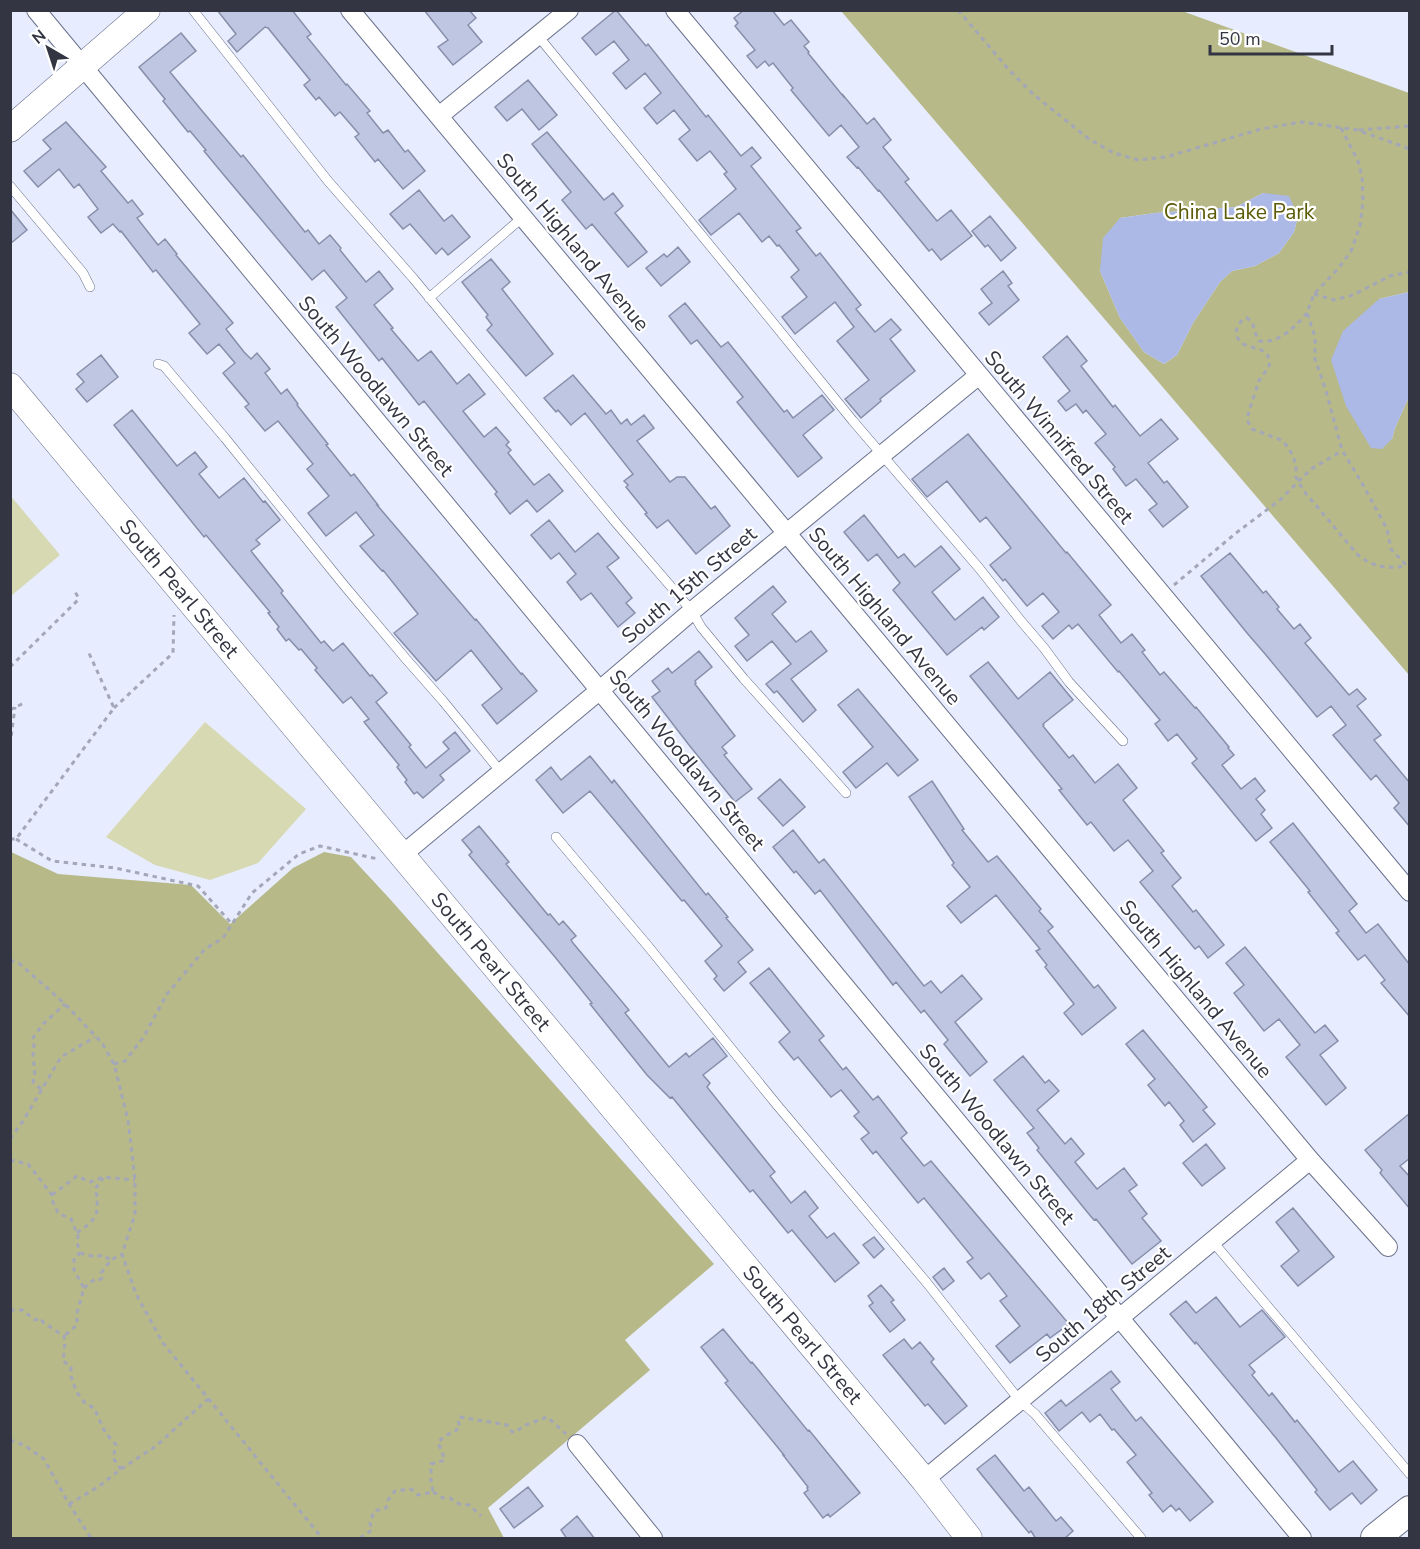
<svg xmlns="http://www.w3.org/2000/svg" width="1420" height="1549" viewBox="0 0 1420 1549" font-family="'Nunito Sans',sans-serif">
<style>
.green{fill:#d7d9b2}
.forest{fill:#b7b988;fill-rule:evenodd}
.water{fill:#acb8e6}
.building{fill:#bec6e2;stroke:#878ea9;stroke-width:1.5}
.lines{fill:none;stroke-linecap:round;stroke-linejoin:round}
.lane-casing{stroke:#6a718a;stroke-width:10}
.street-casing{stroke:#6a718a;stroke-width:20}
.secondary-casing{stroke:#6a718a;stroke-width:27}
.primary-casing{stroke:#6a718a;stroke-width:30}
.path{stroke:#a3a7b7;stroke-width:3;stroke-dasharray:4.5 4.5;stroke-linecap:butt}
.lane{stroke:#fff;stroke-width:9}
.street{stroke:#fff;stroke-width:18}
.secondary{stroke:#fff;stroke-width:26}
.primary{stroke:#fff;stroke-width:28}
.labels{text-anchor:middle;stroke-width:4.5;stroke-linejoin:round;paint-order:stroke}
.park-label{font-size:21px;fill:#5b5a06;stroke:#fff}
.street-label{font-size:21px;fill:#333642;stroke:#fff}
</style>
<rect width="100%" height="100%" fill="#e7ecfe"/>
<path class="green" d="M10,495L60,555L11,596H10Z
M205,722L306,809L258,863L210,880L155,865L106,837Z"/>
<path class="forest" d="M841,11H1182L1409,93V292L1379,299L1392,439L1395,428L1407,401L1409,399V675ZM1263,193L1298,216L1294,232L1279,253L1255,266L1232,271L1220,282L1193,323L1177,355L1164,364L1144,352L1120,318L1100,271L1120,218L1155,213L1236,207Z
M11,852L58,874L191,885L230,924L293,868L324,852L351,857L389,898L714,1264L625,1340L650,1370L488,1508L504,1538H11Z"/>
<path class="water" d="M1263,193L1289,196L1298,216L1294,232L1279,253L1255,266L1232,271L1220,282L1193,323L1177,355L1164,364L1144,352L1120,318L1100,271L1103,238L1120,218L1155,213L1236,207Z
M1409,292V399L1407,401L1395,428L1392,439L1382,449L1371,448L1346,406L1331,360L1343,331L1379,299Z"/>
<path class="building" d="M217,10H292L311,34L307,37L346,85L347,84L370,111L367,113L383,133L388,130L405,152L408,150L425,171L403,189L378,159L375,162L355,137L359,134L340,112L335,116L319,97L316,100L304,85L310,80L268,28L265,27L237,52L228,41L236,34Z
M424,10H469L476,18L468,25L482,42L453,65L438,47L448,40Z
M616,10L646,46L648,44L706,117L708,115L741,156L752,147L761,158L751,166L801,228L796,231L816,256L820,253L861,305L856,309L875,332L891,319L901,330L890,339L915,371L880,399L881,401L861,418L845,399L869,380L837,341L854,327L835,302L795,334L782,317L807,297L791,277L799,270L779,245L777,246L769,236L762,242L739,213L711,235L699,220L736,189L724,174L727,172L710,151L697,161L679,139L690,130L674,110L657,124L644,108L661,93L645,73L626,89L613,73L629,60L614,41L596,55L582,38Z
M744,10H772L784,25L791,20L809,42L804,46L809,52L808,53L843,96V95L867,124L874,118L891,140L883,147L909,179L905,182L937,221L951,210L972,236L941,260L932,249L929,251L879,190L878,191L858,167L857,168L847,157L859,147L841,125L829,136L791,90L793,88L773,63L769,66L765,61L757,68L747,56L755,50L735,26L738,23L734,18Z
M181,33L196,51L170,72L203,112L241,157L243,155L305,232L308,230L319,244L330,235L341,248L340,250L366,282L379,271L393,289L374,305L393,328L391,329L418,361L431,351L457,384L469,374L485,394L463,411L484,437L496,427L509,442L506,445L511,450L508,453L534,485L549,474L563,491L537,512L527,500L510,514L495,494L497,492L424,401L419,405L382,358L379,361L336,307L347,298L324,270L312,280L218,168L204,151L206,150L190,131L188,132L163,101L165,99L139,67Z
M528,80L557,115L539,130L522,109L507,121L495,107Z
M66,122L106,167L101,171L128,203L132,200L143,214L137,218L158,245L165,239L177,254L176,255L233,323L226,329L244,352L251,359L257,353L270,369L265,373L281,394L287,389L298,404L297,405L328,444L326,445L351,476L354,474L378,505H377L475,620L476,619L521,674L522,673L537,691L497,724L482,705L502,689L471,650L436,681L394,633L418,614L383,570L382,571L360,546L374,535L356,512L326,536L308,513L329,496L307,469L313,464L278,421L265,431L245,407L249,404L223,373L235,363L219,344L207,354L189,333L200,324L156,270L153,272L121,231L120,232L113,224L101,233L88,217L98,209L79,184L74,188L59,169L38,187L24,171L51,149L43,140Z
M547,132L604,200L613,193L623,206L615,213L647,252L628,267L592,224L586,229L562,200L571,192L532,144Z
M419,190L444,221L452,215L470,237L448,255L442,248L436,254L410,224L403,229L390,214Z
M10,209L27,230L10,244Z
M990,216L1016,248L1001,261L988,245L985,247L972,231Z
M678,247L690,262L661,286L646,268L664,254L667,257Z
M491,259L510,282L502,289L553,354L526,376L487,330L492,325L486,317L488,315L462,282Z
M1003,271L1012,283L1008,286L1019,300L989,325L979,313L992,303L981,289Z
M685,303L721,347L728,342L784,412L787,410L793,418L822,395L834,410L803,435L822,458L798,477L737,402L743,397L697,340L691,344L669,316Z
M1067,336L1087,361L1081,366L1113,407L1115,405L1140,436L1161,419L1178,439L1148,463L1164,483L1167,481L1188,507L1163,527L1149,510L1157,504L1136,479L1126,486L1113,469L1115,467L1095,443L1106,434L1086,410L1083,413L1076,404L1066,411L1058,401L1070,391L1043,357Z
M101,355L118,377L87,402L76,389L84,382L77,374Z
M573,375L606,414L611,410L621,424L627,419L631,425L644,415L654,428L637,441L670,482L677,477H685L711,509L715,506L730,526L696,554L668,520L657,528L645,514L647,513L626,487L628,485L624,481L633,474L585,413L571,425L558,410L556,412L544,398Z
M132,410L177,466L195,452L207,467L199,474L219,498L244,478L263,502L265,501L280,520L256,540L260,544L251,551L283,591L281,593L321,643L324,641L333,651L343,643L370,676L372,675L387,693L376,702L411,745L409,747L426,768L449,749L443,742L455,732L470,751L440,775L444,780L423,798L417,792L414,794L405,782L407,780L397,767L399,765L364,722L369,719L351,697L343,703L315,670L317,668L301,649L299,650L289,639L286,641L277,629L279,627L268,613L270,612L206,535L204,537L114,425Z
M968,434L1066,553L1067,552L1111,605L1099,615L1121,643L1132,634L1145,650L1142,652L1160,675L1164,672L1195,708L1196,707L1229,747L1228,748L1234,755L1222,765L1241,789L1255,778L1265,791L1256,799L1265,810L1261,814L1272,828L1256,841L1192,763L1197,759L1177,734L1168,741L1155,724L1160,720L1119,671L1118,672L1078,624L1072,629L1069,625L1053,639L1042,626L1059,612L1043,593L1027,606L1005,579L1003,581L990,565L1011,548L986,517L980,522L947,481L927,497L912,479Z
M864,515L898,558L904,554L915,567L941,546L960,569L932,592L955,620L983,597L999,617L984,630L982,627L947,655L893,590L900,583L877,554L868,561L844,532Z
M549,520L575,552L598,533L619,558L607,567L632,598L626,603L635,613L618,627L591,593L581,600L567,582L576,574L559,553L551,559L531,535Z
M1230,553L1263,593L1266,591L1279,607L1277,609L1294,629L1300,624L1311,638L1305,643L1349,695L1357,689L1366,699L1357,706L1381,735L1374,740L1410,783V827L1394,808L1399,803L1376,775L1371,780L1333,735L1346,725L1331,706L1317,717L1266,655L1247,633L1201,576Z
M773,586L786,602L772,614L796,642L811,631L827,651L791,679L816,710L803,722L777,691L774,693L766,684L791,664L772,641L747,661L735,646L749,635L735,618Z
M699,651L712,667L695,681L696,683L695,684L735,736L722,747L727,753L724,755L752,789L735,802L689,745L652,697L660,691L652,681L668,668L672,673Z
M988,662L1018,699L1050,672L1073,700L1043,724L1044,725L1043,726L1069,758L1073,755L1095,783L1118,764L1137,788L1123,800L1164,851L1161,853L1181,878L1172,886L1193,912L1196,910L1224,945L1208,958L1199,946L1195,949L1140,882L1153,871L1128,840L1114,851L1091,822L1087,825L1059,790L1062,789L970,676Z
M858,689L918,760L898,776L887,763L856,788L843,772L873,747L838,705Z
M590,756L612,783L614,780L706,895L708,893L728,917L726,918L753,950L738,962L746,972L724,991L714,979L717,976L705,961L722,946L684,900L682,901L590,791L563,813L536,780L551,767L561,780Z
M780,779L805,807L783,826L758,798Z
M932,781L964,829L962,830L988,862L997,856L1041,909L1039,911L1053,927L1048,931L1094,988L1098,985L1116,1008L1082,1035L1064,1013L1074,1004L1045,967L1047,965L1036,951L1040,949L996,895L961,923L947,906L970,887L952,865L954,863L909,797Z
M1293,823L1357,904L1349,911L1366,933L1378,924L1410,965V1017L1381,983L1385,980L1365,955L1358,960L1336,933L1339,931L1308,892L1310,891L1270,842Z
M479,826L509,862L506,864L548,915L550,914L559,925L563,921L576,936L571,940L573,943L629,1010L625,1013L669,1067L686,1053L689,1057L713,1038L727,1056L703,1075L710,1083L707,1087L775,1172L770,1176L791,1203L805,1191L818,1208L809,1216L827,1238L834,1233L859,1263L835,1282L792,1230L788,1233L753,1190L750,1192L672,1097L670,1098L647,1075L590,1004L592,1003L555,957L469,855L472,852L462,840Z
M793,830L819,863L824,859L924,986L931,981L941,993L962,975L982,999L955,1022L987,1062L970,1076L944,1044L948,1040L924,1010L921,1013L896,982L893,985L820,890L815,894L796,871L794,873L773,847Z
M1245,947L1315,1033L1325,1025L1338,1041L1320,1055L1346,1088L1326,1105L1286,1057L1300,1045L1279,1019L1264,1031L1234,993L1244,985L1226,963Z
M769,968L824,1036L819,1040L843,1070L846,1067L873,1100L878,1096L907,1133L901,1138L924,1166L931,1161L1069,1324L1050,1338L1047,1334L1010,1363L996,1346L1020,1326L1000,1301L1007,1296L989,1273L981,1279L967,1262L973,1258L924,1198L918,1203L876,1151L873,1154L861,1139L869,1133L854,1116L859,1112L841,1090L831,1097L798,1057L794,1060L779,1042L790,1032L750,983Z
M1143,1030L1207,1107L1203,1110L1215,1124L1193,1142L1180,1125L1184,1121L1169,1102L1165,1106L1148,1085L1155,1079L1126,1044Z
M1023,1056L1045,1083L1049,1080L1059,1091L1037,1110L1065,1144L1071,1138L1084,1154L1075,1162L1097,1189L1124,1168L1137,1185L1129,1191L1147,1214L1142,1218L1161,1241L1132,1264L1096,1219L1094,1220L1088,1213L1037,1150L1039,1148L1027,1133L1034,1128L994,1080Z
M1410,1113V1158L1400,1166L1410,1177V1209L1380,1173L1382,1170L1365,1150Z
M1206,1144L1225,1168L1202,1186L1183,1163Z
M1293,1208L1334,1257L1298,1286L1281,1266L1299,1251L1276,1222Z
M874,1237L884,1249L874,1258L863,1245Z
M944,1268L954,1281L943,1290L933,1277Z
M881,1285L894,1300L891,1302L905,1320L890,1332L869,1306L873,1303L868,1296Z
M1216,1297L1240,1327L1262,1310L1285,1337L1249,1365L1255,1372L1252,1375L1269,1396L1272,1393L1295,1422L1297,1420L1339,1472L1353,1461L1377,1490L1361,1504L1352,1493L1330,1510L1315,1492L1317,1490L1276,1438L1196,1342L1195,1344L1170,1314L1186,1301L1196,1313Z
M723,1329L751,1363L752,1362L808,1431L809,1430L860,1493L830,1517L828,1514L823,1518L804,1493L808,1490L807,1488L808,1487L783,1455H784L725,1383L728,1381L701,1347Z
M904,1339L912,1349L920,1342L934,1359L931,1362L967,1406L945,1424L928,1404L925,1406L883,1355Z
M1111,1371L1120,1382L1111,1389L1136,1421L1141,1417L1213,1502L1190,1521L1179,1508L1176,1511L1171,1505L1163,1512L1149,1495L1152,1493L1127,1462L1136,1455L1114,1429L1112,1430L1100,1414L1090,1422L1082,1412L1059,1431L1045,1413L1061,1400L1066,1406Z
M995,1455L1024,1491L1029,1487L1056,1521L1061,1517L1073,1531L1064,1539H1036L1031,1531L1029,1533L977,1469Z
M528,1487L543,1506L514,1528L500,1509Z
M577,1516L595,1539H567L561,1530Z"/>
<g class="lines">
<g class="lane-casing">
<path id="lane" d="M193,10L328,181L413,278L617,524L692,611L701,627L744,679L846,793
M538,36L744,287L853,421L979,568L1021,621L1044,648L1069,682L1123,741
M10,186L83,273L90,287
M429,298L523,217
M158,364L164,366L225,438L343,584L406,659L443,701L501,772
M556,837L647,945L777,1105L927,1283L1020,1401L1035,1414L1141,1538
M1213,1242L1410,1474"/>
</g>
<g class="street-casing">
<path id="street" d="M36,10L1302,1538
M350,10L1310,1160L1388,1247
M675,10L1410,892
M439,116L569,10
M402,855L600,690L692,611L979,375
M577,1444L653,1538
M924,1480L1310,1160"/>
</g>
<g class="secondary-casing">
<g id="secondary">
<path d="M10,129L147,10"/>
<path id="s1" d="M10,386L924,1480L969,1538"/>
</g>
</g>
<g class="primary-casing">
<path id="primary" d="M1375,1538L1410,1510"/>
</g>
<path class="path" d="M958,10L1010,71L1033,94L1089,139L1114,153L1138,160L1166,157L1261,129L1302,122L1357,130L1410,149
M1341,128L1358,161L1362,177L1363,201L1360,226L1351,251L1338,269L1314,294L1307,313L1315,337V359L1326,391L1342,450L1363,485L1387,529L1391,549L1410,569
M1359,130L1410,126
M1314,294L1334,300L1353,295L1390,276L1410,272
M1307,313C1295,327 1279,344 1259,341C1253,332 1257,326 1247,318L1243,319C1238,325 1235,329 1237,336C1242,352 1265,343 1269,359C1272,368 1264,372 1260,379C1257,383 1257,388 1255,393C1252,402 1249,410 1247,420L1252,429L1281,440L1288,447L1293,456L1296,465V477L1303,490L1357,554C1372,567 1387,569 1406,566
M1174,585L1236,533L1280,500L1311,469L1342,451
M10,667L78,600V597L74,590
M114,708L173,653L174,615
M10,710L26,702
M10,745L15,707
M10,839H16L114,708L88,651
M16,839L52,861L115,868L198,886L232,924
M10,960L20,964L65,1004L102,1043L114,1064L128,1120L135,1180V1214L122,1254L136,1294L163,1343L322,1538
M114,1064L125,1061L143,1038L167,994L205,949L223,938L252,893L299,854L320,846L378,859
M41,1089L33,1082C36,1073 34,1067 33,1057C33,1050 35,1046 33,1038L43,1024L65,1004
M10,1139L23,1121L61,1057L95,1037
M10,1160L28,1164L52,1195L53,1202L58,1213L71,1219L78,1236L77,1242L80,1253L74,1258V1270L84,1288L77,1313V1325L64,1336
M52,1195L77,1176L90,1182L103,1177L135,1180
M77,1233C89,1224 99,1219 97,1202L98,1200L95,1189L103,1178
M80,1253L96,1257L102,1255L111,1260
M84,1288L95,1279L99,1280L102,1278L101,1273L111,1260L122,1254
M10,1310H22L35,1320L40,1318L44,1323L64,1336L65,1343L63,1361L71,1367V1376L76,1391L85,1403L94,1408L105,1432L116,1445L113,1458L121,1469
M10,1440L24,1445L44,1459L69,1504L91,1538
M433,1492L443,1498H450L459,1504L469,1505L481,1516
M69,1504L98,1487L121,1469L156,1446L208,1399
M360,1538L372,1530L370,1523L374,1511L386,1508L388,1500L395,1491L411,1489L418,1495L433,1492L431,1481V1464L445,1460L438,1442L445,1436L460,1428L458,1420L460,1417L507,1425L512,1432H516L523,1426L547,1417L566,1434"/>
<use href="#lane" class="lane"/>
<use href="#street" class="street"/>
<use href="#secondary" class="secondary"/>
<use href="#primary" class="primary"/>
</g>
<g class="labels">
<g class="park-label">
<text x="1239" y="219">China Lake Park</text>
</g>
<g class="street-label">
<text transform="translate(573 242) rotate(50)" y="7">South Highland Avenue</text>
<text transform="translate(376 386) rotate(50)" y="7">South Woodlawn Street</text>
<text transform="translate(1059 437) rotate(50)" y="7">South Winnifred Street</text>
<text transform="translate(689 585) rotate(-40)" y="7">South 15th Street</text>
<text dy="7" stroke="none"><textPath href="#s1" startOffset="264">South Pearl Street</textPath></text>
<text transform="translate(885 616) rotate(50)" y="7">South Highland Avenue</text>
<text transform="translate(687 760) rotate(50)" y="7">South Woodlawn Street</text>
<text dy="7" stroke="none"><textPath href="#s1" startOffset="750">South Pearl Street</textPath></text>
<text transform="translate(1196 989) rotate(50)" y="7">South Highland Avenue</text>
<text transform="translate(997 1134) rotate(50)" y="7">South Woodlawn Street</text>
<text transform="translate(1103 1304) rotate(-40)" y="7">South 18th Street</text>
<text dy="7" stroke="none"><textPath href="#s1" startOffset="1236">South Pearl Street</textPath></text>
</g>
</g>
<rect width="1420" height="1549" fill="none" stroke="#333642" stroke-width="24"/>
<g transform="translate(48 48) rotate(321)" stroke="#ffffff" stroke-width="4.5" paint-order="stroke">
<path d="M0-4.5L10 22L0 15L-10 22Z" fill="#333642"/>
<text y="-9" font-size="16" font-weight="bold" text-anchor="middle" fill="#333642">N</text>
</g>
<path d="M1210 45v9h122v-9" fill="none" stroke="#333642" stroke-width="3"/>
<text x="1219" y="45" font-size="18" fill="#333642" stroke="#ffffff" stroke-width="4.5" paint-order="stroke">50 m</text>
</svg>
